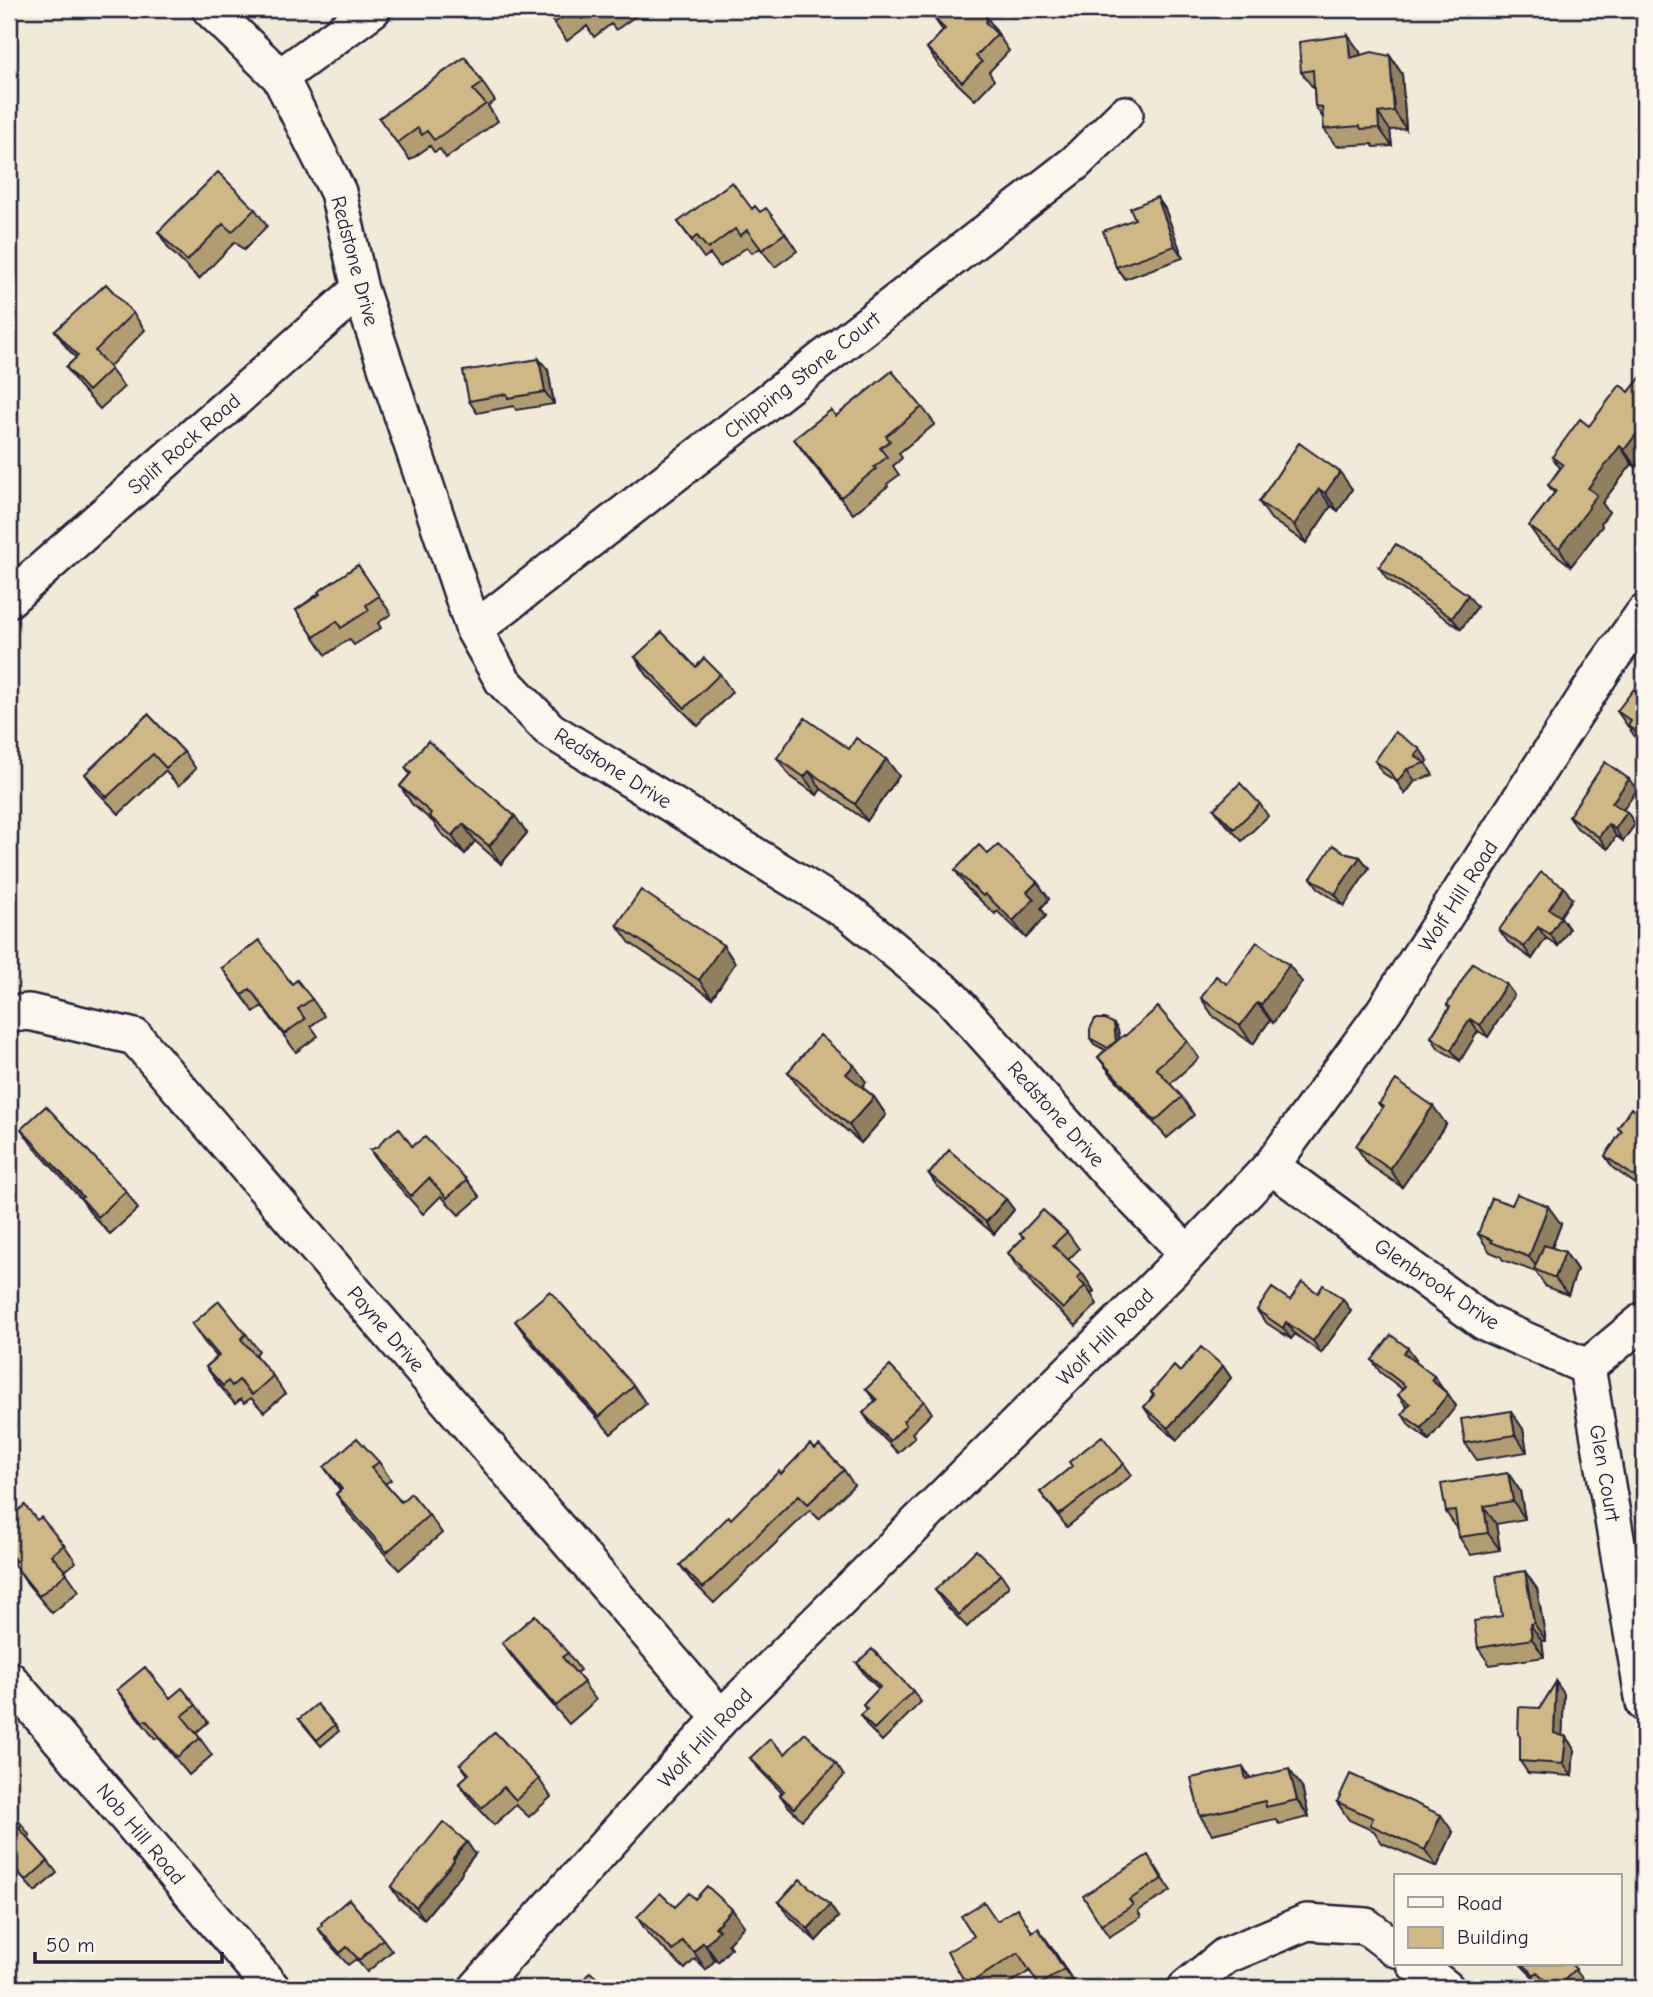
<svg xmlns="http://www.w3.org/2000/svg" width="1653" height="1997" viewBox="0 0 1653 1997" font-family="'Comic Neue',sans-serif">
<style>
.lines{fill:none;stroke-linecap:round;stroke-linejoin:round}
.minor-casing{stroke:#22223b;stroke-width:40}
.minor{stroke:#fbf7ec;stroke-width:35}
.wall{fill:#b29d73;stroke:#22223b;stroke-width:2}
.shaded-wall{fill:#91805e;stroke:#22223b;stroke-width:2}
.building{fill:#cfb786;stroke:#22223b;stroke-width:2}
.labels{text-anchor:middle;stroke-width:5;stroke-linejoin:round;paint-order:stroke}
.street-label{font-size:21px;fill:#22223b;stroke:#fbf7ec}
</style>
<rect width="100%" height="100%" fill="#f2ead8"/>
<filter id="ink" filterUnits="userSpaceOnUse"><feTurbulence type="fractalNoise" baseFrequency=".0143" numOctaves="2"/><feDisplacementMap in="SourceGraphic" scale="14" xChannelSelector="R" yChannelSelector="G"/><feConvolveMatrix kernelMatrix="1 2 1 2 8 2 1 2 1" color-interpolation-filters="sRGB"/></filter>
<g filter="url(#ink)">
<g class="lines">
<g class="minor-casing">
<path id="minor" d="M210,9L280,77L338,192L360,289L474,630L503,681L550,730L852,915L949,995L1111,1175L1188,1254
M280,77L373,9
M9,599L360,289
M474,630L1075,163L1125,114
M9,1014L29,1012L135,1037L721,1718
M1271,1166L1484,1322L1587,1367
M1587,1367L1644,1703
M1587,1367L1644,1320
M9,1679L272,1988
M1415,1964L1446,1988
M477,1988L721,1718L1188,1254L1271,1166L1384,1011L1605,667L1644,613
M1186,1988L1225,1956L1307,1922L1366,1926L1396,1949"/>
</g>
<use href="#minor" class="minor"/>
</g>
<path class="wall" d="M544,9H632L637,15L616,30L611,24L594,37L587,26L567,41Z
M943,9L999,35V36L1009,51L989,72L994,80L975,100L939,66L927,48L943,31L934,18Z
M1360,52L1361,55L1390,56L1402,74L1406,129L1390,130L1392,146L1374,147L1372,144L1336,146L1324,129L1323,118L1315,106L1314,89L1301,72Z
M465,57L495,101L488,106L498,121L446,158L440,149L434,152L430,146L410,160L379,118Z
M1157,197L1165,209L1183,258L1125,279L1116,267L1135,219Z
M255,209L267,226L244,250L235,242L199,279L170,250L158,232Z
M752,209L760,212L785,233L797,251L775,267L760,248L752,253L747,247L720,267L710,254L704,258L678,222Z
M133,313L145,330L109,367L124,387L100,409L78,385L66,367L76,358L67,348L55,331Z
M548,370L554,404L516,410L514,406L477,413L469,401Z
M1644,373V457L1636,467L1632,464L1602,503L1609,512L1601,523L1602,526L1571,566L1541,543L1529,526L1554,493L1548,485L1560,468L1552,457L1629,392Z
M922,407L935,424L899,453L902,458L893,466L899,475L887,484L888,486L853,514L807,457L794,439L836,416Z
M1299,443L1352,489L1338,511L1331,506L1306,543L1271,519L1259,502Z
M358,565L391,614L378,623L381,628L354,645L349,639L326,655L296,610Z
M1379,567L1477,607L1461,629L1387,579Z
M635,657L696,667L720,674L732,692L698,726L647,675Z
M1644,697V744L1636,738L1617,711Z
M148,714L184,752L196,769L179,786L165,771L119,814L97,791L85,774Z
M849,749L886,759L899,776L867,821L821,789L817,795L790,776L777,758Z
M1375,761H1428L1426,764L1433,775L1415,781L1405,794L1397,782L1383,773Z
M405,768L527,833L501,864L475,841L465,854L441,833L433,822L412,804L400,786L410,774Z
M1637,790L1623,810L1627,812L1635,824L1623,841L1616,836L1608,849L1577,828L1569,816Z
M1260,804L1268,816L1242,841L1222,820L1214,809Z
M988,854L1037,882L1049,899L1041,908L1046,916L1026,938L997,911L995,914L967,888L955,870Z
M1347,854L1360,857L1369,868L1344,906L1319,889L1311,878Z
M1572,899L1560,917L1569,929L1558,946L1546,938L1532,959L1508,942L1499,930Z
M617,925L723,945L735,963L712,998L630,943Z
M222,968L292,984L312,999L324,1016L311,1026L318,1036L296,1052L262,1006L254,1012Z
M1302,982L1273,1023L1270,1020L1253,1044L1213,1016L1201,998L1227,984Z
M1506,984L1514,995L1488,1037L1478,1031L1460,1061L1439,1049L1431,1037L1449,1008L1447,1005Z
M1114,1024L1118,1030L1119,1039L1125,1036L1187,1041L1199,1058L1170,1084L1182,1097L1194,1115L1167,1138L1111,1074L1098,1057L1105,1050L1094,1044L1090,1038Z
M788,1072L866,1082L862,1087L874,1097L886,1115L861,1143L800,1089Z
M1379,1104L1446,1124L1402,1187L1368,1164L1356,1146L1382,1108Z
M1644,1104V1187L1643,1189L1613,1168L1605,1156L1621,1132L1618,1128L1638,1113Z
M21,1129L126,1191L138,1209L110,1234L93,1216L81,1199L33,1146Z
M412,1146L467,1180L480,1197L459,1215L441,1196L423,1214L382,1168L370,1150Z
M929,1174L1006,1199L1014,1210L994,1234L937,1186Z
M1561,1224L1552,1248L1565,1252L1577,1270L1568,1295L1546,1287L1536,1272L1503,1260L1500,1256L1490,1252L1478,1234Z
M1067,1232L1079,1249L1068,1260L1082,1273L1094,1291L1091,1294L1097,1304L1076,1326L1034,1287L1027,1277L1020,1271L1008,1253L1023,1238L1020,1234Z
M1318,1293L1351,1311L1321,1353L1295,1334L1291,1339L1265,1322L1257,1310Z
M515,1321L634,1386L646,1404L611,1434L528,1339Z
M192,1324L246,1334L259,1351L255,1355L273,1376L285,1394L264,1412L251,1398L244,1403L241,1399L235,1404L218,1384L206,1367L217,1357L204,1342Z
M1408,1348L1416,1359L1415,1361L1448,1394L1456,1406L1429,1440L1410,1426L1402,1414L1407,1407L1398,1395L1402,1389L1380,1372L1372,1360Z
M1223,1366L1231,1378L1177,1440L1152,1419L1144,1407L1153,1396L1151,1392L1180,1372Z
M866,1389L924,1401L932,1413L912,1433L915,1437L898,1453L871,1425L863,1413L875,1401Z
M1523,1429L1527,1452L1477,1460L1465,1443Z
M815,1449L844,1470L854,1485L819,1519L810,1510L714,1603L691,1580L680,1565L781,1474Z
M379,1462L391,1480L385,1484L401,1502L429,1515L442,1533L399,1570L348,1512L336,1494L340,1490L324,1467Z
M1124,1464L1132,1475L1067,1527L1040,1492Z
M1508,1473L1520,1491L1525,1519L1496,1524L1500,1550L1471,1555L1459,1537L1458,1530L1446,1512Z
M9,1509L15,1513L37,1520L64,1545L76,1562L65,1571L79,1591L52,1613L25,1581L13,1563L15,1562L9,1555Z
M1001,1574L1009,1586L967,1627L943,1602L935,1590Z
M1537,1589L1546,1641H1542L1544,1657L1490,1665L1478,1648L1502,1616Z
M502,1643L568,1653L580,1670L576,1673L596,1700L569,1724L515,1661Z
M857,1663L913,1691L921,1702L882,1741L868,1727L860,1715L866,1710L863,1705L879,1689L865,1675Z
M1556,1682L1564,1694L1562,1736L1566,1737L1574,1749L1572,1776L1528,1773L1520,1761L1540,1708Z
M117,1690L170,1698L196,1705L208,1722L196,1733L212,1755L189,1775L158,1737L155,1739L129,1707Z
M299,1719L335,1725L339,1731L321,1746Z
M785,1754L836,1764L844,1776L802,1820L788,1806L780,1795L782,1793L759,1769L750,1758Z
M460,1764L539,1779L551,1797L529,1817L516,1805L494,1825L472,1801L459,1783L468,1775Z
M1251,1778L1302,1787L1309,1817L1279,1824L1275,1819L1212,1834L1200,1816Z
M1337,1802L1453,1832L1437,1867L1382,1843L1374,1831L1349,1820Z
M9,1810L22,1825L30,1836L28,1838L48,1861L57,1873L35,1892L9,1863Z
M475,1854L462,1870V1873L424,1919L399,1899L391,1887Z
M1156,1867L1171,1891L1138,1911L1141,1917L1109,1937L1101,1925Z
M695,1899L732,1909L744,1926L728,1944L731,1948L718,1962L715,1960L706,1970L695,1959L685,1969L649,1935L637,1917L675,1907Z
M779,1902L838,1917L816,1941L787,1914Z
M997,1921L1033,1931L1051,1946L1076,1986L1073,1988H1041L1030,1971L1002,1988H970L967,1985Z
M318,1928L383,1939L392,1951L367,1972L356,1959L348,1965L326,1940Z
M1520,1964H1571L1584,1981L1577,1988H1550L1546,1984L1543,1987Z"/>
<path class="shaded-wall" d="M987,17L999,35V36L986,23Z
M1348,35L1360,52L1362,76L1350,58Z
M1390,56L1402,74L1406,129L1394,111Z
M1378,113L1390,130L1392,146L1379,128Z
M1157,197L1165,209L1183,258L1175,246Z
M539,359L548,370L554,404L545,392Z
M1644,424V457L1636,467L1624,450Z
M1620,446L1632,464L1602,503L1609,512L1601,523L1602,526L1571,566L1559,548L1588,488Z
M1340,472L1352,489L1338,511L1325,493Z
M1319,489L1331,506L1306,543L1294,525Z
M1468,595L1477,607L1461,629L1452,618Z
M1420,749L1428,761L1426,764L1415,756Z
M886,759L899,776L867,821L855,804Z
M1407,769L1415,781L1405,794L1397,782Z
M809,771L821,789L817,795L804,777Z
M1629,779L1637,790L1620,814L1612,803Z
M1627,812L1635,824L1623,841L1615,829Z
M515,816L527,833L501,864L489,846Z
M463,824L475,841L465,854L452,836Z
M1608,824L1616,836L1608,849L1599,837Z
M1360,857L1369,868L1344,906L1335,894Z
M1037,882L1049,899L1041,908L1046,916L1026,938L1013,921L1027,892Z
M1564,887L1572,899L1557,921L1549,909Z
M1561,917L1569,929L1558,946L1550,934Z
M1538,927L1546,938L1532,959L1524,947Z
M723,945L735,963L712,998L699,980Z
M1289,965L1302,982L1273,1023L1261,1005Z
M1506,984L1514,995L1488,1037L1480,1025Z
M1257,1003L1270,1020L1253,1044L1240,1026Z
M1470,1019L1478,1031L1460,1061L1451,1050Z
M1114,1024L1118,1030L1122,1059L1118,1053Z
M854,1065L866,1082L859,1091L846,1074Z
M874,1097L886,1115L861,1143L849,1125Z
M1433,1106L1446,1124L1402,1187L1390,1169Z
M1644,1164V1187L1643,1189L1635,1177Z
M1006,1199L1014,1210L994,1234L986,1222Z
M1548,1206L1561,1224L1542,1272L1540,1271L1529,1257Z
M1565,1252L1577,1270L1568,1295L1555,1278Z
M1082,1273L1094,1291L1091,1294L1085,1286L1077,1278Z
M1343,1299L1351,1311L1321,1353L1313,1341Z
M1286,1322L1295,1334L1291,1339L1283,1328Z
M1408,1348L1416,1359L1412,1364L1404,1353Z
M1223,1366L1231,1378L1177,1440L1168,1428Z
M1434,1376L1442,1388L1439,1392L1431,1380Z
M1448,1394L1456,1406L1429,1440L1421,1428Z
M1511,1411L1523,1429L1527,1452L1515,1435Z
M1508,1473L1520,1491L1525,1519L1513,1501Z
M1484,1506L1496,1524L1500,1550L1488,1533Z
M1525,1571L1537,1589L1546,1641L1534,1623Z
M1530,1624L1542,1641L1544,1657L1532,1639Z
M1556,1682L1564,1694L1562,1745L1554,1733Z
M1566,1737L1574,1749L1572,1776L1563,1764Z
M1243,1767L1255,1784L1246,1779Z
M1289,1769L1302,1787L1309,1817L1297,1800Z
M1441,1815L1453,1832L1437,1867L1425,1850Z
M467,1842L475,1854L462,1870V1873L424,1919L416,1907Z
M830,1905L838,1917L816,1941L808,1929Z
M732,1909L744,1926L728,1944L731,1948L718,1962L706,1945L715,1927Z
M1038,1928L1051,1946L1076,1986L1064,1969Z
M703,1942L715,1960L706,1970L694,1952Z"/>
<path class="building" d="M544,9H574L554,23Z
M574,9H596L582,19Z
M943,9H978L987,17L986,23L997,34L976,56L982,62L962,82L927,48L945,29L934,18Z
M1348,35L1350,58L1372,52L1390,56L1394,111L1378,113L1379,128L1361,129L1360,126L1324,129L1322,107L1315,106L1313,70L1301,72L1299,42Z
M465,57L483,83L473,90L486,104L434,140L427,131L422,135L418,128L397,143L379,118Z
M218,172L255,209L232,232L223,224L187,261L158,232Z
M732,182L752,209L755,206L760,212L766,208L785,233L762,250L747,230L740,236L735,229L708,249L697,236L692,240L678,222Z
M1157,197L1175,246L1116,267L1103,231L1135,219L1130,208Z
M106,284L133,313L95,351L111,369L88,391L66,367L78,356L55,331Z
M539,359L545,392L508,398L507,394L469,401L463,371Z
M892,371L922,407L886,436L890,441L880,448L887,457L874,467L876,469L841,497L794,439L831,410L836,416Z
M1644,373V424L1624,450L1620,446L1588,488L1597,495L1589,505V508L1559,548L1529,526L1556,491L1548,485L1563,465L1552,457L1580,419L1589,426L1620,385L1629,392Z
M1299,443L1340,472L1325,493L1319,489L1294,525L1259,502Z
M1396,544L1468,595L1452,618L1379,567Z
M358,565L379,596L366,605L369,610L341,628L337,621L314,637L296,610L320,594L318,592Z
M662,632L696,667L704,658L720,674L685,708L635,657Z
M1634,689L1644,697V735L1643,737L1628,726L1631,721L1617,711Z
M148,714L184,752L166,768L153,754L107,797L85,774Z
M805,718L849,749L856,738L886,759L855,804L809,771L804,777L777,758Z
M1395,732L1420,749L1415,756L1425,763L1407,769L1397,782L1389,771L1375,761Z
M428,741L515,816L489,846L463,824L452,836L429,816L431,813L400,786L411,773L405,768Z
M1605,762L1629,779L1612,803L1627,812L1615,829L1608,824L1599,837L1569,816Z
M1240,783L1260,804L1234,829L1214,809Z
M979,845L988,854L998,845L1037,882L1027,892L1034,899L1013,921L985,894L983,896L955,870Z
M1333,845L1347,854L1360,857L1335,894L1311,878Z
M1541,872L1564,887L1549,909L1561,917L1550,934L1538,927L1524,947L1499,930Z
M641,890L723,945L699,980L617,925Z
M259,940L292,984L297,980L312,999L298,1009L305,1019L284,1034L250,989L242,995L222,968Z
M1257,942L1289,965L1261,1005L1257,1003L1240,1026L1201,998L1216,976L1227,984Z
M1473,963L1506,984L1480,1025L1470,1019L1451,1050L1431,1037L1450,1007L1447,1005Z
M1158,1007L1187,1041L1156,1068L1182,1097L1155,1121L1098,1057L1124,1035L1125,1036Z
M1095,1019H1105L1114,1024L1116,1041L1108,1048L1090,1038V1029Z
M820,1035L854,1065L846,1074L874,1097L849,1125L788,1072Z
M1396,1080L1433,1106L1390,1169L1356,1146L1383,1107L1379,1104Z
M1644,1104V1164L1635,1177L1605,1156L1622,1131L1618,1128L1631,1108L1638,1113Z
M46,1106L126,1191L98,1217L81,1198L83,1197L21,1129Z
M399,1128L412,1146L425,1137L467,1180L447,1198L429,1178L411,1196L370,1150L379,1146L383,1140Z
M949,1150L1006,1199L986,1222L929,1174Z
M1517,1194L1548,1206L1529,1257L1491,1242L1492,1240L1478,1234L1492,1198L1512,1205Z
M1043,1210L1067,1232L1053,1245L1082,1273L1077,1278L1085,1286L1063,1309L1022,1269L1023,1268L1008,1253L1024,1237L1020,1234Z
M1544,1245L1565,1252L1555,1278L1534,1269Z
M1302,1282L1318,1293L1323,1285L1343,1299L1313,1341L1286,1322L1283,1328L1257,1310L1272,1288L1290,1300Z
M550,1291L634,1386L599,1417L515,1321Z
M219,1301L246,1334L241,1339L273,1376L252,1395L239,1380L232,1386L228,1381L223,1386L206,1367L219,1356L192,1324Z
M1391,1335L1408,1348L1404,1353L1434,1376L1431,1380L1448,1394L1421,1428L1402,1414L1410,1404L1398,1395L1405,1386L1372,1360Z
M1201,1347L1223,1366L1168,1428L1144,1407L1154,1395L1151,1392L1174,1366L1180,1372Z
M890,1366L924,1401L903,1421L906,1425L890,1441L863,1413L877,1400L866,1389Z
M1511,1411L1515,1435L1465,1443L1461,1419Z
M1102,1436L1124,1464L1059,1515L1040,1492L1072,1466L1069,1462Z
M357,1438L379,1462L371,1468L401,1502L411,1493L429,1515L387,1552L336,1494L342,1489L324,1467Z
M810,1444L815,1449L819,1445L844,1470L808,1504L799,1495L703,1588L680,1565L729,1516L731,1519L779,1471L781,1474Z
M1508,1473L1513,1501L1484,1506L1488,1533L1459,1537L1455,1511L1446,1512L1441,1484Z
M25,1505L37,1520L41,1517L64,1545L51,1555L67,1573L39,1596L13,1563L16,1561L9,1552V1509L11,1508L15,1513Z
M976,1550L1001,1574L959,1615L935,1590Z
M1525,1571L1534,1623L1530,1624L1532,1639L1478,1648L1474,1621L1502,1616L1496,1576Z
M535,1615L568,1653L562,1657L584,1682L556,1706L502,1643Z
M872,1649L913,1691L874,1729L860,1715L867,1709L863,1705L880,1687L857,1663Z
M145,1667L170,1698L182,1688L196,1705L182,1716L200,1738L177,1757L146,1720L143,1722L117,1690Z
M1556,1682L1554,1733L1566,1737L1563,1764L1520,1761V1737L1518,1734L1519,1707L1540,1708Z
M317,1704L335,1725L317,1740L299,1719Z
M495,1732L539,1779L516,1800L504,1787L482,1808L459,1783L469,1774L460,1764Z
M805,1733L836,1764L794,1808L780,1795L784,1791L750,1758L770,1739L785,1754Z
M1243,1767L1246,1779L1289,1769L1297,1800L1266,1807L1265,1801L1200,1816L1191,1778Z
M1350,1774L1441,1815L1425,1850L1370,1825L1373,1818L1337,1802Z
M9,1810L22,1825L18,1827L48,1861L26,1881L9,1861Z
M443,1822L467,1842L453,1858L454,1861L416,1907L391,1887Z
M1148,1855L1162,1879L1129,1900L1133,1905L1101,1925L1083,1896Z
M800,1879L830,1905L808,1929L779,1902Z
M707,1886L732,1909L715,1927L719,1930L706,1945L703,1942L694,1952L682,1941L673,1951L637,1917L660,1893L675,1907L689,1893L695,1899Z
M349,1899L383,1939L359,1960L347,1947L340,1953L318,1928L322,1925L321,1923Z
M984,1902L997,1921L1017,1908L1032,1932L1038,1928L1064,1969L1039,1985L1018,1953L967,1985L947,1952L974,1936L961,1916Z
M1523,1964H1571L1576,1969L1556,1988H1553L1537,1972L1534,1975Z
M590,1972L608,1988H576Z
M1304,1982L1313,1988H1299Z"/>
</g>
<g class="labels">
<g class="street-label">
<text transform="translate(355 261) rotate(75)" y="7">Redstone Drive</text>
<text transform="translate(802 375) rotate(-38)" y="7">Chipping Stone Court</text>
<text transform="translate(184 444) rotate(-41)" y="7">Split Rock Road</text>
<text transform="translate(613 768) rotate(32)" y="7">Redstone Drive</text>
<text transform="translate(1458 896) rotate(-57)" y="7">Wolf Hill Road</text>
<text transform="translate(1056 1114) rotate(48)" y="7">Redstone Drive</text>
<text transform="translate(1437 1284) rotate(34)" y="7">Glenbrook Drive</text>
<text transform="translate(386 1329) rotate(49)" y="7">Payne Drive</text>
<text transform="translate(1105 1337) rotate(-45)" y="7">Wolf Hill Road</text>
<text transform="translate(1605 1473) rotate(80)" y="7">Glen Court</text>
<text transform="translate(705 1738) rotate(-47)" y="7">Wolf Hill Road</text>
<text transform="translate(141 1834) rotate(50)" y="7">Nob Hill Road</text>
</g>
</g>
<rect width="1653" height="1997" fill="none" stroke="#fbf7ec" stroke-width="35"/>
<rect x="18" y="18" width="1618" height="1962" fill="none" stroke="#22223b" stroke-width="2.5" filter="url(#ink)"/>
<rect x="1394" y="1874" width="228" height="91" fill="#fbf7ec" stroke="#a4a2a5" stroke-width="2"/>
<rect x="1408" y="1897" width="35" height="10" fill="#fbf7ec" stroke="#a4a2a5" stroke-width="2"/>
<text x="1457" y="1910" font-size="21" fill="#22223b">Road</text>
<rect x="1408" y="1927" width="35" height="21" fill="#cfb786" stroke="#a4a2a5" stroke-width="2"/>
<text x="1457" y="1944" font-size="21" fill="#22223b">Building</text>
<path d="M35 1952v10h187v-10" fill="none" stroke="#22223b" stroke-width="3.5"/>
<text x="46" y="1952" font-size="21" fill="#22223b" stroke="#fbf7ec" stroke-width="5" paint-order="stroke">50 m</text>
</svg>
